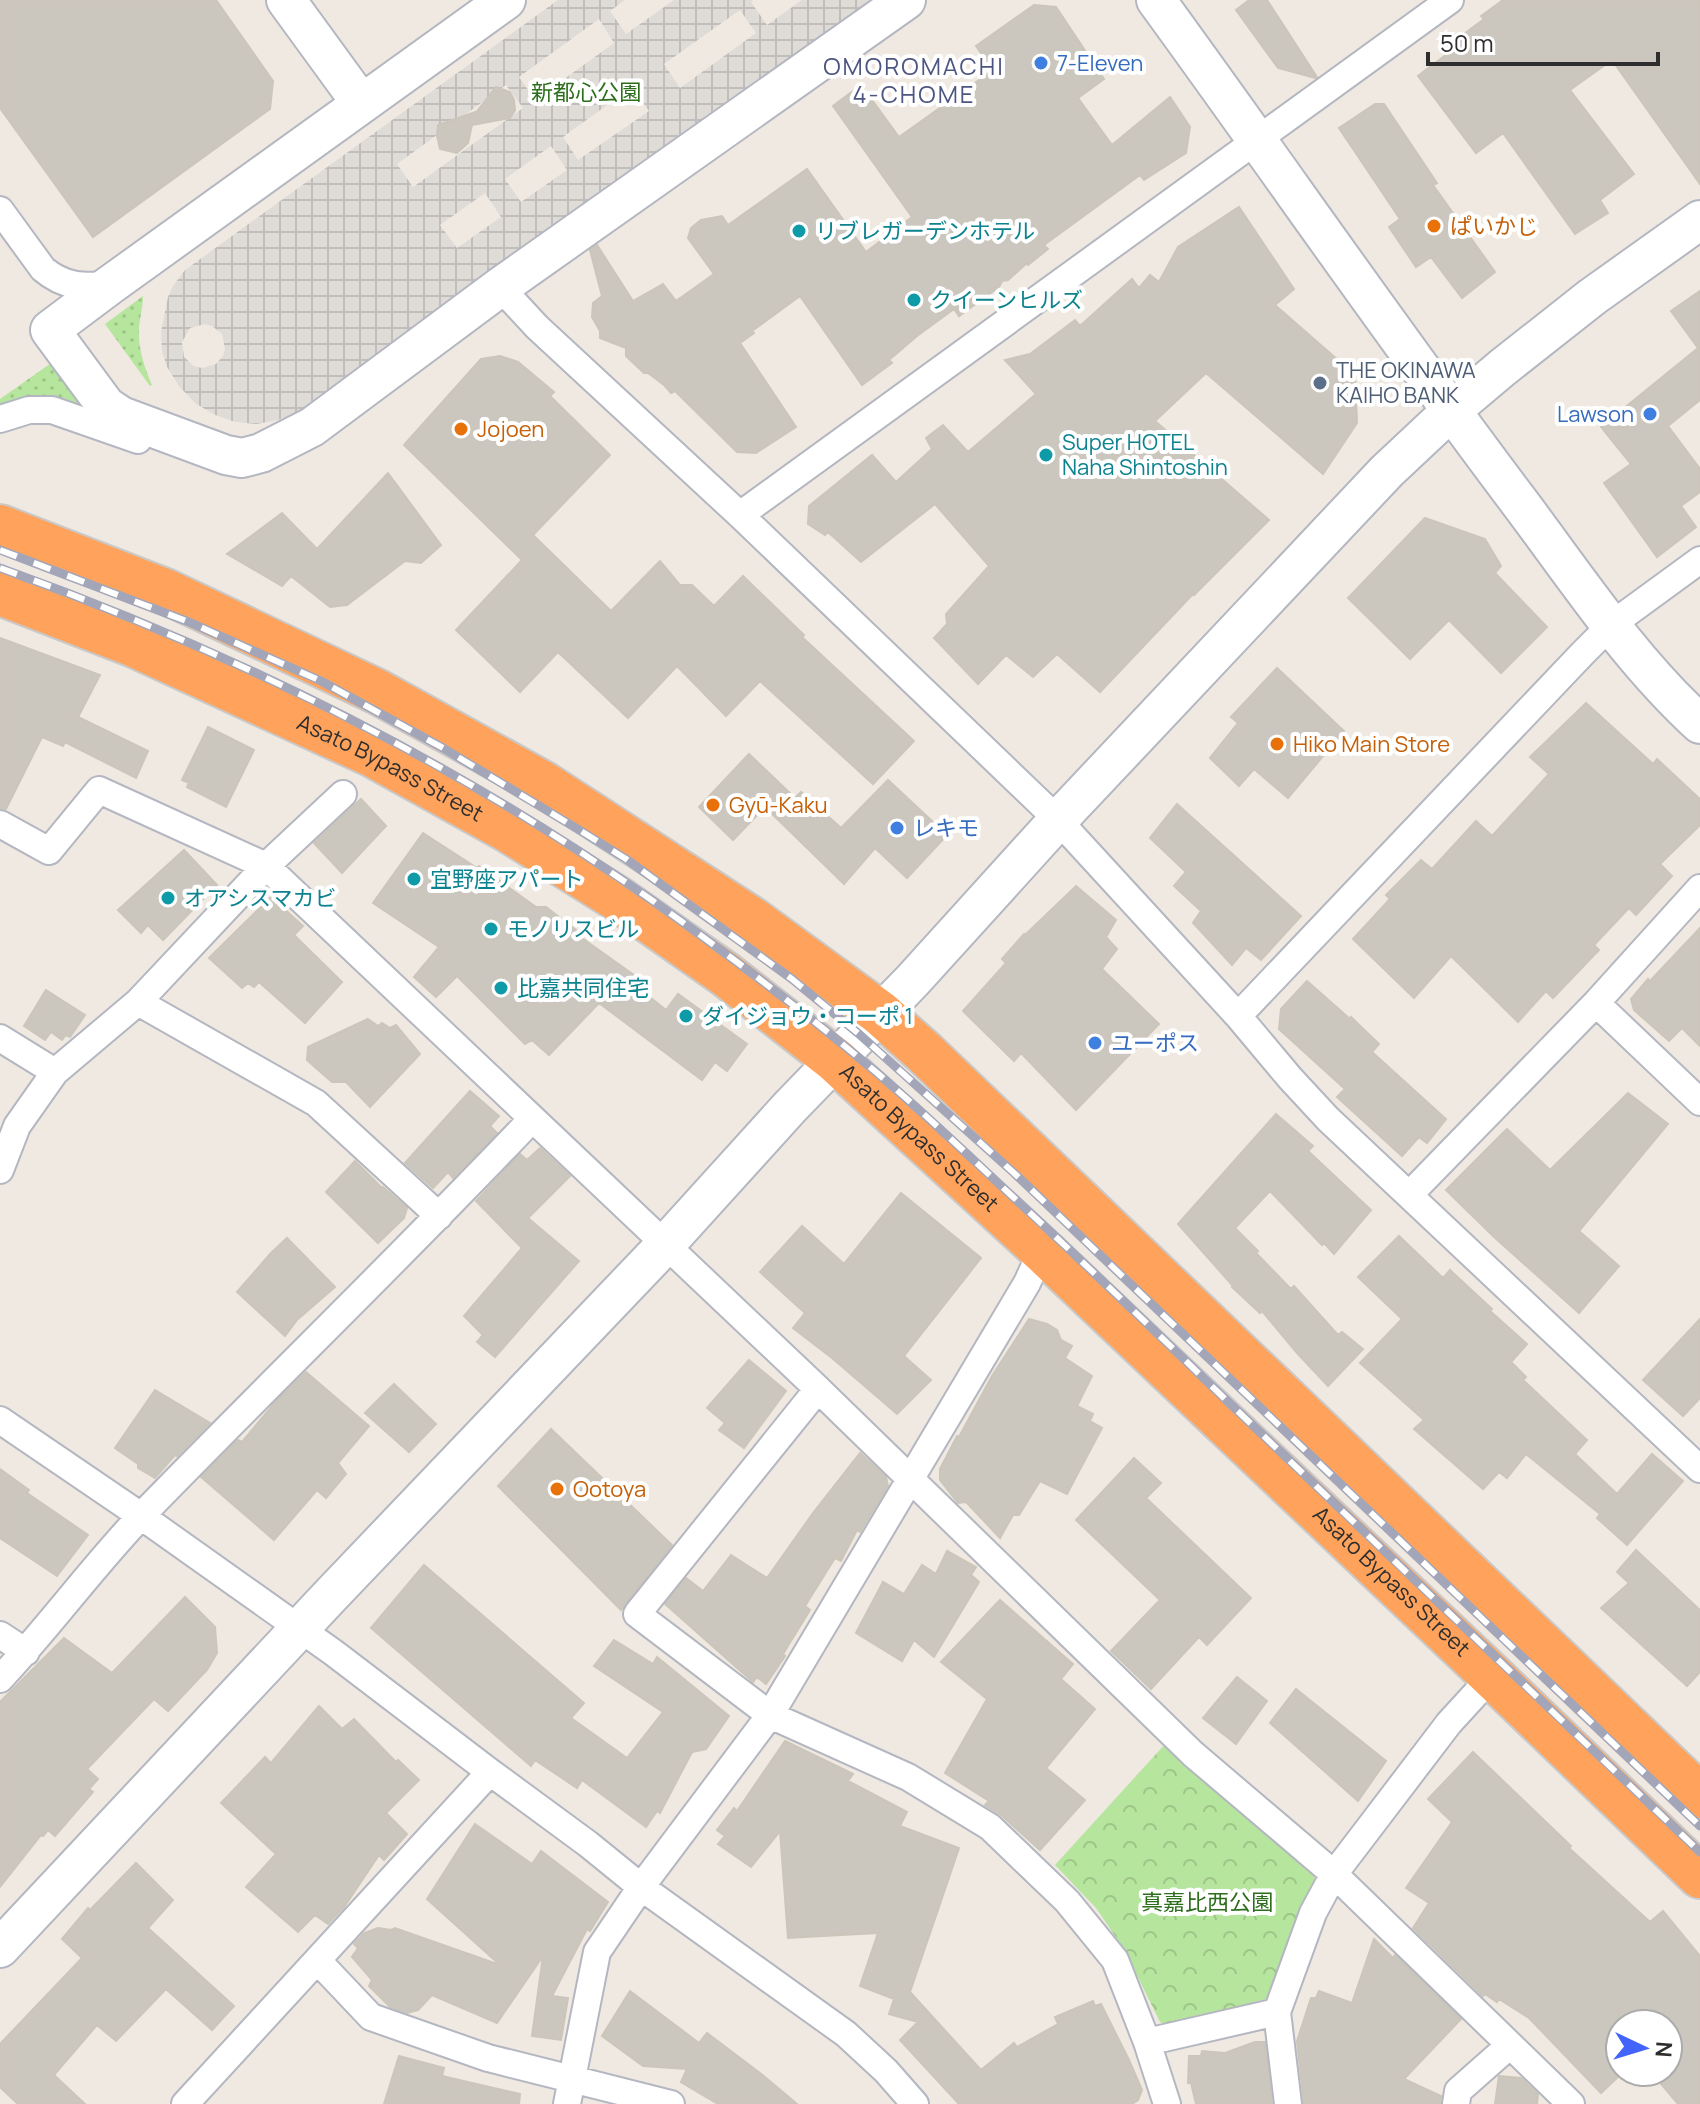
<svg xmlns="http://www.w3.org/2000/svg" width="1700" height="2104" viewBox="0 0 1700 2104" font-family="Manrope,'Noto Sans JP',sans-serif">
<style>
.grass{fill:url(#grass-dots)}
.forest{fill:url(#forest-crowns)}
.plaza{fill:url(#plaza-grid);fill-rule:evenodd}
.building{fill:#cbc7bf;stroke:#cbc5ba;stroke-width:2}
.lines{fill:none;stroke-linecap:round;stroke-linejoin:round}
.street-casing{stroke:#b4b7c1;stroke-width:30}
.secondary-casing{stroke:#b4b7c1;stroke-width:42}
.highway-casing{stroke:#c9c9c9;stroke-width:48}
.street{stroke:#fff;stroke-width:26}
.secondary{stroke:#fff;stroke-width:38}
.highway{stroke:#ffa35c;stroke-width:44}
.rail-casing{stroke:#a3a6b8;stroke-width:9}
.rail{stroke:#fff;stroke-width:6;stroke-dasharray:18;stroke-linecap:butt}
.shop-dot{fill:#3f7fe0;stroke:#fff;stroke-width:3}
.food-dot{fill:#e8710a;stroke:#fff;stroke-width:3}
.culture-dot{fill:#0f9aa8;stroke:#fff;stroke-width:3}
.service-dot{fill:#5c6f8a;stroke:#fff;stroke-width:3}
.labels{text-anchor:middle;stroke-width:8;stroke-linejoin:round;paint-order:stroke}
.shop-label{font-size:22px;fill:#366cbe;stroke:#fff;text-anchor:start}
.park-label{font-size:22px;fill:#2c6e1b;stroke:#fff}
.food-label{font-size:22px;fill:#c56008;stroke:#fff;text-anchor:start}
.culture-label{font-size:22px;fill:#0d838f;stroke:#fff;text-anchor:start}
.service-label{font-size:22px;fill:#4e5e75;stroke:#fff;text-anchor:start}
.street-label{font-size:22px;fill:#2e2e2e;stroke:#fff}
.neighbourhood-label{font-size:24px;letter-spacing:2px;fill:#4d5680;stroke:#fff}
</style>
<defs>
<pattern id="grass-dots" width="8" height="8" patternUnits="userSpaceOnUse" patternTransform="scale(2)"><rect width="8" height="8" fill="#b6e59e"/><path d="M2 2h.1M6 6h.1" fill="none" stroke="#9dc588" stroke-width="1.8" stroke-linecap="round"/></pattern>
<pattern id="forest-crowns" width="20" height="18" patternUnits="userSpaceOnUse" patternTransform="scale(2)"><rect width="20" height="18" fill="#b6e59e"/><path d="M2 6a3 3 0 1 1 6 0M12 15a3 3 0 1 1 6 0" fill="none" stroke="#9dc588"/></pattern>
<pattern id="plaza-grid" width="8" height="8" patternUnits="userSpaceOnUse" patternTransform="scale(2)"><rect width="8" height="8" fill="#dfdcd8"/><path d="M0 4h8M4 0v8" fill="none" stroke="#c0bdba"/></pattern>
</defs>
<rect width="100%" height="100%" fill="#efe9e1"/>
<path class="grass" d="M143,296C143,306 140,317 139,328C138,349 144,366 152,385L150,386L105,324Z
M54,361L93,408L0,410V399Z"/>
<path class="forest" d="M1166,1743L1311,1870L1316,1882L1277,1988L1268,1998L1172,2028L1160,2022L1124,1949L1096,1908L1055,1865Z"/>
<path class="plaza" d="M558,0H625L610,11L626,34L674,0H753L751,2L767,25L802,0H873L300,411L278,420L257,424L235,422L215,415L195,403L179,386L167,367L162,351L161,332L168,297L173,286L185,270ZM740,10L756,33L680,88L664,64ZM599,19L614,43L535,100L519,77ZM506,85L523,108L413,187L397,164ZM632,87L649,111L578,160L563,137ZM551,146L567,170L521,202L505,179ZM485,193L501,217L457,248L440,225ZM205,324L212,326L222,334L225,349L223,356L216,364L202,368L194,366L184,357L182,342L190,328Z"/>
<path class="building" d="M0,0H216L273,81L270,109L93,237L0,108Z
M1249,0H1267L1317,77L1315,78L1278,68L1236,10Z
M1503,0H1700V184L1612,60L1570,90L1634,174L1600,200L1608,213L1575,234L1503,133L1476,153L1418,76L1459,45L1456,40L1484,19L1481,16Z
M1034,5L1056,7L1104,79L1078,98L1112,145L1170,97L1190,127L1186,153L1144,180L1140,175L1044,245L1048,249L1028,265L1027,263L1008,280L1002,281L999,287L959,316L954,309L917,336L889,360L892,363L862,385L800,296L752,331L754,333L740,343L796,427L756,453L737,452L675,391L671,393L664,385L648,373H644L626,356V348L600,338V331L592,317L593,303L602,296L590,250L597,245L633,301L663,284L676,301L714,274L688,238L691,228L701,220L722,216L728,225L807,169L866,252L912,217L833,106L861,85L899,137L993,70L976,46Z
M496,87L510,92L514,100L515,110L510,118L472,125L468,143L457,153L440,149L437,136L438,125L475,112L474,115Z
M1375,104H1384L1437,183L1433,185L1495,272L1462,298L1431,257L1416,267L1389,227L1400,219L1339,128Z
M1239,207L1294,289L1275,305L1355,375L1357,423L1323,474L1206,373L1155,421L1269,520L1194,595L1193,594L1100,692L1057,654L1033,677L1006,655L978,684L934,638L947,624L946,614L989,566L935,504L861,562L828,532L825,535L808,524L809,506L872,455L896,482L932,449L926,438L943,425L968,452L1036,394L1005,360L1030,354L1075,320L1080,326L1132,279L1139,288L1150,275L1159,282L1178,247Z
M1700,291V400L1668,426L1700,469V492L1681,506L1696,527L1657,557L1604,483L1631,464L1601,427L1698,348L1671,311Z
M500,356L518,362L554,392L550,396L610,455L533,535L611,611L660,561L680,585H692L714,606L743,576L804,635L802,637L914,741L873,784L760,681L726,716L677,666L628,718L558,652L520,692L456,630L522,560L404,445L481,359Z
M388,473L441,545L421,563L405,561L347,605L330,607L291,576L282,586L227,554L282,513L317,549Z
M1425,518L1485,539L1501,566L1495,573L1547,627L1501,673L1449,620L1410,659L1348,598Z
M0,638L100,675L78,717L148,751L136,778L65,742L63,746L42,737L6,809L0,808Z
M1277,668L1344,731L1288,798L1254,769L1239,786L1210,758L1238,723L1231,717Z
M1586,703L1653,764L1657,759L1700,799V825L1660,864L1672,876L1636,915L1629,908L1594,945L1599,950L1553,998L1546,991L1518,1022L1451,956L1414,998L1353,939L1390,899L1386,895L1421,860L1432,869L1476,821L1492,836L1549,774L1530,757Z
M208,727L254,750L226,807L187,787L189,783L182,780Z
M749,754L795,798L801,792L841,828L888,780L947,835L907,878L875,848L844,884L765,807L733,840L699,807Z
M361,799L386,826L342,873L314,843Z
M1177,804L1301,916L1261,960L1246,948L1232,965L1193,923L1201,911L1174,886L1186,872L1150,838Z
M423,833L477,868L479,866L536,907H546L584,936L582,938L634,975L631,982L666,1010L678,994L747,1044L727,1071L715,1062L702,1080L599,1003L549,1055L532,1040L525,1044L457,976L436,997L414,977L439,947L373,903Z
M184,850L217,885L163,940L148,925L141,933L118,910Z
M1076,886L1116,920L1106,937L1117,949L1102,969L1159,1024L1076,1110L1021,1053L1014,1061L963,1011L1006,963L1002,959L1024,934L1025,935Z
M271,897L303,926L294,935L342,982L305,1023L259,982L254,987L248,983L242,988L209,958Z
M1700,928V1046L1682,1028L1669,1041L1634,1010L1631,999L1648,979L1650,981Z
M1307,981L1350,1019L1351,1017L1379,1044L1372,1052L1446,1119L1427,1143L1419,1137L1402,1156L1337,1097L1345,1089L1279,1029L1281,1009Z
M46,990L85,1015L70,1037L66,1035L62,1040L51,1032L45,1040L24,1026Z
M368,1019L378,1026L382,1023L390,1028L396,1025L420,1054L370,1107L346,1082H332L307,1060L308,1047Z
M470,1091L499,1116L490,1126L497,1133L453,1178L448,1172L433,1188L405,1163Z
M1628,1093L1668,1124L1579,1231L1619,1266L1579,1313L1493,1236L1446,1190L1507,1129L1550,1170Z
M1276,1114L1313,1146L1308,1151L1371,1210L1334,1254L1324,1243L1322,1245L1270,1191L1235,1228L1258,1251L1256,1253L1291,1289L1294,1286L1338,1335L1342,1332L1363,1349L1328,1386L1297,1353L1262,1311L1260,1313L1232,1287L1233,1286L1178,1224Z
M540,1148L570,1176L528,1218L579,1261L495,1357L477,1342L483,1335L464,1316L522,1248L476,1201L520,1154L527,1160Z
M355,1161L382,1188L383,1187L407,1208L404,1218L378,1243L326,1192Z
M901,1193L981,1258L904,1356L931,1380L897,1414L832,1358L793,1328L805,1313L760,1272L802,1226L844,1264Z
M1399,1236L1443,1278L1450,1270L1492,1309L1490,1311L1527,1344L1511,1362L1526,1377L1523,1380L1587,1440L1575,1454L1617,1494L1652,1454L1683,1481L1627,1545L1597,1518L1600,1514L1526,1454L1507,1478L1499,1472L1483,1489L1414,1429L1424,1420L1360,1363L1402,1319L1358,1277Z
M287,1238L335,1287L297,1320L285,1336L237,1292L271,1253Z
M1029,1319L1047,1324L1057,1330L1061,1340L1072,1346L1065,1358L1092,1376L1077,1406L1093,1414L1090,1421L1102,1428L1067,1494L1040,1481L1019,1515H1013L1000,1538L966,1502L958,1503L940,1480V1469L957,1436L959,1437L992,1376Z
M1700,1319V1398L1683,1416L1643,1380Z
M749,1360L786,1391L744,1448L719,1430L725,1423L707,1408Z
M306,1372L369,1426L338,1463L346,1474L326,1498L317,1490L274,1540L201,1477L238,1440L242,1442L277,1400Z
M394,1384L436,1424L409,1452L365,1413Z
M155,1390L210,1423L177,1456L175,1455L155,1478L138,1468V1464L115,1448Z
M551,1429L672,1545L621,1610L498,1486Z
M860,1453L886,1477L888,1486L860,1532L857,1530L841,1561L835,1558L805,1606L810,1610L783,1654L785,1656L766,1684L757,1677L753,1682L665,1604L686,1578L703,1591L731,1555L767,1578L813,1513Z
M1134,1458L1161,1483L1146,1498L1251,1598L1207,1645L1199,1637L1151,1689L1111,1651L1160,1600L1076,1520Z
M0,1469L29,1490L27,1493L88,1535L57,1576L0,1538Z
M1636,1550L1700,1610V1672L1687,1686L1601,1608L1629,1583L1617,1572Z
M947,1551L976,1567L971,1575L979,1582L934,1657L914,1640L902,1661L856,1633L883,1582L904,1594L922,1565L936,1574Z
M424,1565L584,1703L571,1718L627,1758L663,1712L594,1666L614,1640L653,1664L657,1657L729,1716L706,1749L692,1752L660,1813L657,1811L646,1827L582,1780L577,1788L535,1760L531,1766L371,1628Z
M185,1597L215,1627L217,1653L207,1670L168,1711L154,1699L87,1769L98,1779L89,1789L93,1792L55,1836L48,1830L43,1836L41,1835L0,1887V1702L64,1638L112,1673Z
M1000,1600L1073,1664L1061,1679L1095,1709L1046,1768L1085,1800L1040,1850L1001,1815L985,1805L989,1801L945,1773L987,1699L941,1662Z
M1237,1677L1267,1701L1236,1744L1203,1718Z
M1296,1689L1386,1761L1358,1801L1270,1723Z
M319,1706L342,1729L354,1719L396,1762L398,1760L419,1780L386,1813L407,1834L384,1860L379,1855L344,1907L328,1924L315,1915L298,1932L246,1887L276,1854L221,1803L265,1757L271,1763Z
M785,1741L853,1774L848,1781L907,1812L900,1826L959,1848L910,1992L981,2070L1014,2043L1017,2047L1058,2024L1055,2017L1093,2001L1095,2006L1101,2004L1129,2060L1142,2090L1138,2100L1132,2104H959L900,2040L918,2022L889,2014L894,1999L860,1986L878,1933L788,1938L780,1831L751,1867L718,1844L725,1836L717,1830L734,1808L737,1811Z
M1473,1752L1571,1846L1569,1848L1650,1922L1663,1911L1700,1956V2104H1678L1651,2072H1668V2024H1620V2075L1601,2093L1529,2018L1499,1999L1497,2002L1485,1994L1483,1996L1413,1928L1429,1903L1406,1888L1452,1822L1428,1799Z
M475,1824L532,1864L541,1851L608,1902L590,1931L587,1929L552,1996L568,1998L561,2040L532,2036L543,1956L497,2023L432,1995L418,2010L407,2013L390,2007L369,1986L372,1980L352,1957L358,1948L354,1944L364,1933L378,1928L391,1930L395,1928L500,1965L427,1899Z
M136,1863L173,1900L148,1928L234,2006L212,2030L166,1989L116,2041L97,2025L54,2075L85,2104H18L0,2087V2044L82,1958L62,1939L88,1908L90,1910Z
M1374,1939L1393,1958L1395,1955L1461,2019L1404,2079L1441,2096L1440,2104H1304L1297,2041L1311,1998H1316L1319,1991L1352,2003Z
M630,1991L699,2043L707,2033L760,2073L797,2104H718L681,2082L687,2069L643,2066L602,2036Z
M1255,2042H1265L1272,2104H1196L1191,2083H1188L1189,2056H1201L1202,2051L1225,2053Z
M399,2056L444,2068L442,2076L520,2094L519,2104H384Z
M1499,2076L1521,2078L1538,2094L1537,2104H1495Z"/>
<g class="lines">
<g class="street-casing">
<path id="street" d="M0,210L43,269C64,287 83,287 110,285
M500,287L537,327L740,515L1058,820L1238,1016L1290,1078L1328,1119L1700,1469
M0,419L29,410H52L138,440
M740,515L1450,0
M0,824L49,851L99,790L266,866L818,1389
M138,1002L316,1103L439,1216
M1596,1003L1700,1102
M1238,1016L1583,653L1611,625L1700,560
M0,1038L55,1072L138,1002L266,866L343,794
M0,1170L17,1126L55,1072
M1409,1195L1596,1003L1700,888
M0,1420L141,1516L334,1653L490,1772L588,1844L641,1887L846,2034L886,2071L915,2104
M0,1635L26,1652
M0,1679C50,1626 93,1566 143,1514C272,1381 405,1253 532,1119
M318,1961L371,2017L488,2058L671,2104
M1277,2012L1288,2104
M1147,2042L1277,2012L1313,1913L1334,1874L1449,1723L1492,1676
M185,2104L490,1772
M567,2104L597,1952L641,1887L770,1715L1027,1283L1042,1250
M1167,2104L1147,2042L1115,1960L1067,1901L990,1827L908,1777L770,1715L637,1614L818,1389L1193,1754L1334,1874L1571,2104
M1456,2104L1458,2091L1510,2045"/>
</g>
<g class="secondary-casing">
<path id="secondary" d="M286,0L361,103
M506,0L110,285L50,330L106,406L121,416L226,455L242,458L261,453L312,427L500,287L906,0
M1156,0C1277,166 1393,335 1517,499C1575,576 1629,659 1700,724
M0,1948L331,1595L665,1245L790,1107L913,980L1058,820L1387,471L1451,411L1502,368L1592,297L1700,220"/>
</g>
<g class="highway-casing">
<g id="highway">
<path d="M0,527L165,591L378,692L544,784L753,920L880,1013L925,1053L1700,1796"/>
<path id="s1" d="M0,593L132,644L373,755L508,830L618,899L725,974L835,1060L1042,1250L1492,1676L1700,1876"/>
</g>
</g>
<use href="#street" class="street"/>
<use href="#secondary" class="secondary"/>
<use href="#highway" class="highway"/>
<g class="rail-casing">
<path id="rail" d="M0,550L189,622L321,681L443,748L581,831L626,859L792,979L859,1034L1014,1173L1700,1826
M0,568C229,650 453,761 653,901C729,955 805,1012 876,1072C923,1112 967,1154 1012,1196C1083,1262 1153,1329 1223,1397C1382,1549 1541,1701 1700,1852"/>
</g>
<use href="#rail" class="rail"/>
</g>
<g class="shop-dot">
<circle cx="1041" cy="63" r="8"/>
<circle cx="1650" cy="414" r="8"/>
<circle cx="897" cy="828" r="8"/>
<circle cx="1095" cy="1043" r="8"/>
</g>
<g class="food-dot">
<circle cx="1434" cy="226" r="8"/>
<circle cx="461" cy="429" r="8"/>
<circle cx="1277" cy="744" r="8"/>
<circle cx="713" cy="805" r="8"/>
<circle cx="557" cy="1489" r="8"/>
</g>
<g class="culture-dot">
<circle cx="799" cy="231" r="8"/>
<circle cx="914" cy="300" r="8"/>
<circle cx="1046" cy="455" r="8"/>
<circle cx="414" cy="879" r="8"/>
<circle cx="168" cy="898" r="8"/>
<circle cx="491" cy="929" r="8"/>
<circle cx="501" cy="988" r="8"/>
<circle cx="686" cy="1016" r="8"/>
</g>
<circle class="service-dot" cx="1320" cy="383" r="8"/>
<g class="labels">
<g class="shop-label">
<text x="1057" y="71">7-Eleven</text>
<text x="1634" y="422" text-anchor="end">Lawson</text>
<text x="913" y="836">レキモ</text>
<text x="1111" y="1051">ユーポス</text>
</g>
<g class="park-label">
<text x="586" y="100">新都心公園</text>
<text x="1207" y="1910">真嘉比西公園</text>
</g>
<g class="food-label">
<text x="1450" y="234">ぱいかじ</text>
<text x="477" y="437">Jojoen</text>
<text x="1293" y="752">Hiko Main Store</text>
<text x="729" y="813">Gyū-Kaku</text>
<text x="573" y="1497">Ootoya</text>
</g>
<g class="culture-label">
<text x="815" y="239">リブレガーデンホテル</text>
<text x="930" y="308">クイーンヒルズ</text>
<text x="1062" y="450">Super HOTEL<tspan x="1062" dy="25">Naha Shintoshin</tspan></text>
<text x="430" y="887">宜野座アパート</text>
<text x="184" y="906">オアシスマカビ</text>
<text x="507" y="937">モノリスビル</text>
<text x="517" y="996">比嘉共同住宅</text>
<text x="702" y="1024">ダイジョウ・コーポ 1</text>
</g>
<g class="service-label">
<text x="1336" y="378">THE OKINAWA<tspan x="1336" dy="25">KAIHO BANK</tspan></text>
</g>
<g class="street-label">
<text dy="8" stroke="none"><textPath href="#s1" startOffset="428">Asato Bypass Street</textPath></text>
<text dy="8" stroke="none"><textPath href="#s1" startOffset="1076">Asato Bypass Street</textPath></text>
<text dy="8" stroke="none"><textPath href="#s1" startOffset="1724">Asato Bypass Street</textPath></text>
</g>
<g class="neighbourhood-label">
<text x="914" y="75">OMOROMACHI<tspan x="914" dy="28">4-CHOME</tspan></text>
</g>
</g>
<g transform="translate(1644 2048) rotate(94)"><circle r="38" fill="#ffffff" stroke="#ababab" stroke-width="2"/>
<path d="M0-6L14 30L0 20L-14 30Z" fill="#4264fb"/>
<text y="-12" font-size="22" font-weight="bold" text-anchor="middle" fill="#2e2e2e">N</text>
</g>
<path d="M1428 52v12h230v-12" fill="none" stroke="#2e2e2e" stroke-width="4"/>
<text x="1440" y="52" font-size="24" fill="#2e2e2e" stroke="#ffffff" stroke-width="6" paint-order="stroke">50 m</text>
</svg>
